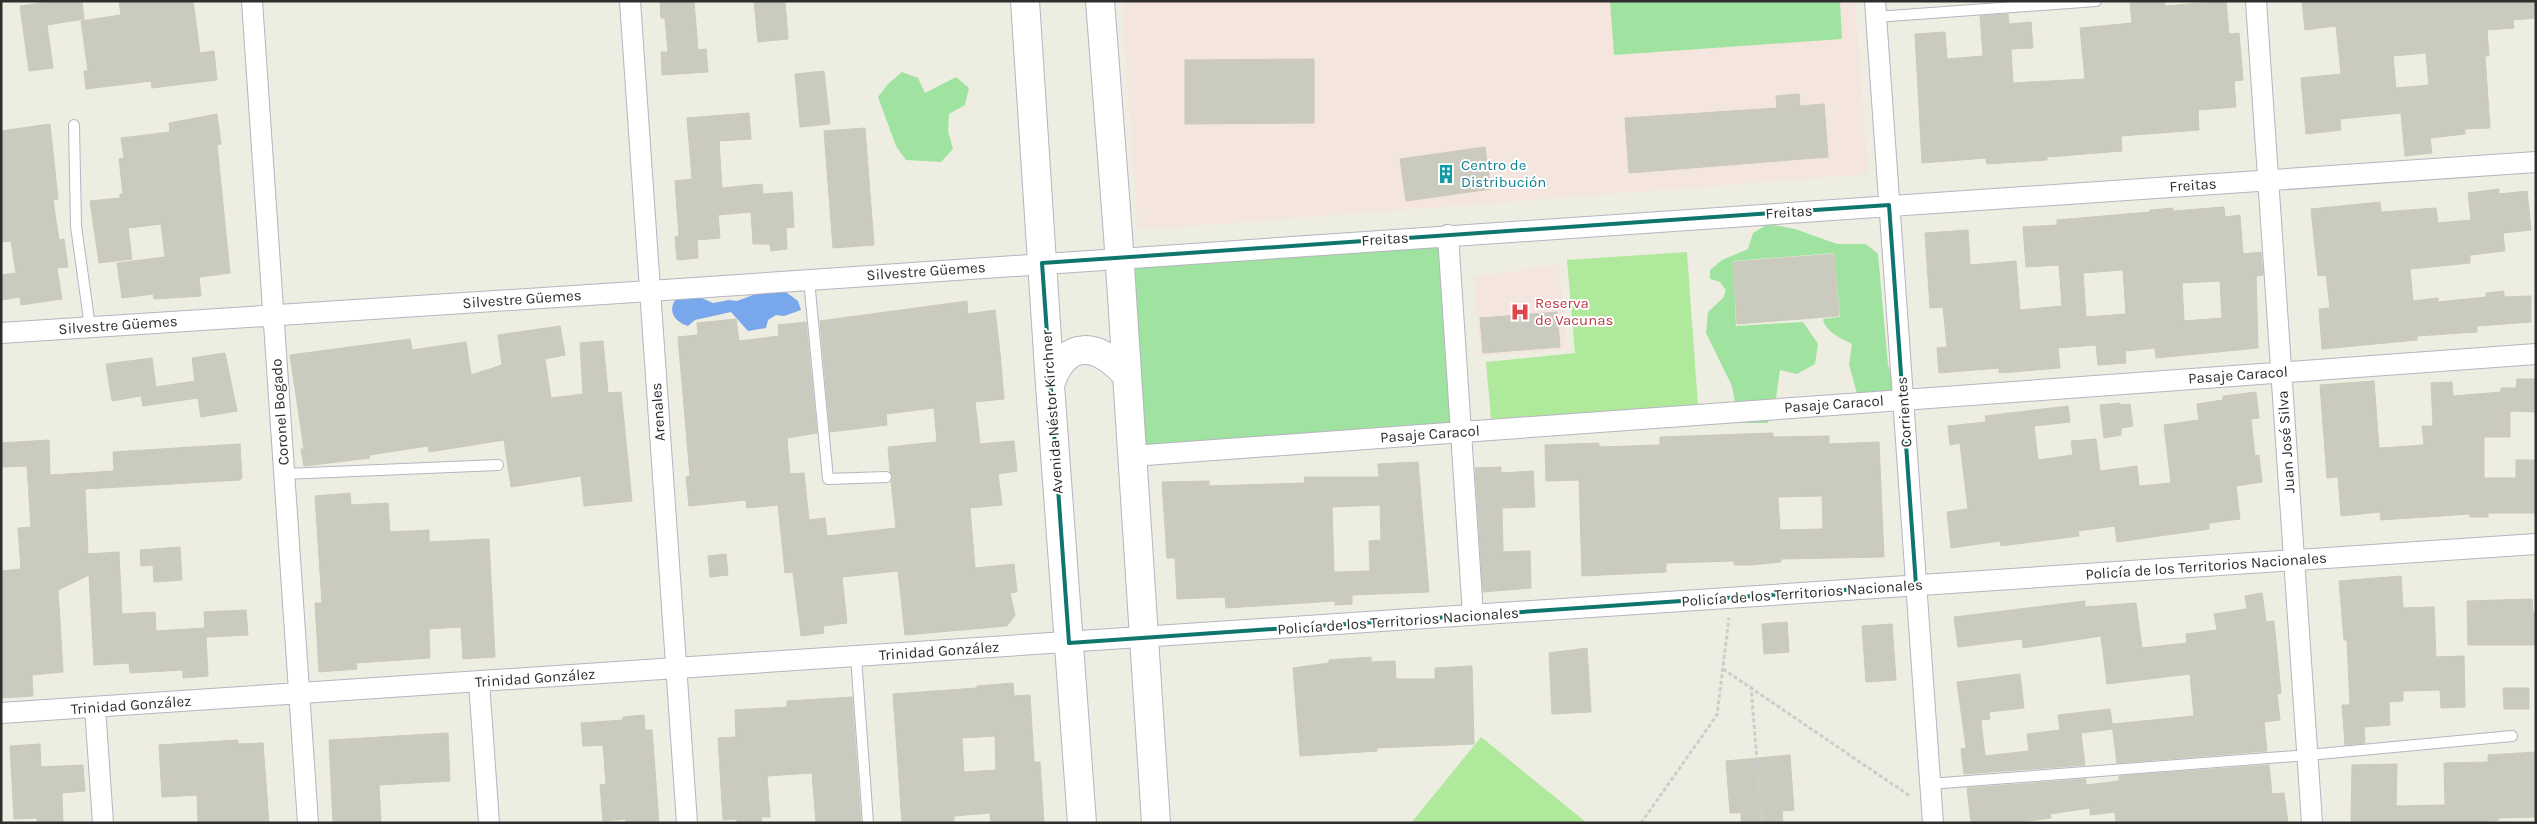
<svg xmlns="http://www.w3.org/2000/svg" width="2537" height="824" viewBox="0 0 2537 824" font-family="Karla,sans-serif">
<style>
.medical{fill:#f4e5df}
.green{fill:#a0e3a0}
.pitch{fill:#afe99c}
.water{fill:#78a7ec}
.building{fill:#cacabf;stroke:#cacaba;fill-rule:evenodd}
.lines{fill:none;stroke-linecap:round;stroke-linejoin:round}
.lane-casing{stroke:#b6b4c0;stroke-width:12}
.street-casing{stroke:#b6b4c0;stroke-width:22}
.secondary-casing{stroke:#b6b4c0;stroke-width:30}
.path{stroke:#cdcdcd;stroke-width:3;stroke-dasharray:4 2.5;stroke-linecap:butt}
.lane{stroke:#fff;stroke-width:10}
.street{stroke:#fff;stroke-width:20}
.secondary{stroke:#fff;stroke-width:28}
.marked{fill:none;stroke:#0f766e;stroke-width:4;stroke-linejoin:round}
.labels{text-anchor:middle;stroke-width:4;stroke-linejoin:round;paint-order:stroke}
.culture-label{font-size:15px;fill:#0d838f;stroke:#fff;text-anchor:start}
.street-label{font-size:15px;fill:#2e2e2e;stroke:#fff}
.health-label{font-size:15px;fill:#be3a42;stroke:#fff;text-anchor:start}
</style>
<rect width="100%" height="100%" fill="#eeede1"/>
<path class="medical" d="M1122,1H1855L1868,174L1138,230Z
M1559,265L1568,349L1480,356L1474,276Z"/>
<path class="green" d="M1610,1H1840L1842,39L1614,55Z
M902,72L918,78L925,93L956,77L969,88L965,105L949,114L948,131L953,149L941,162L906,160L896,146L878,97L888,84Z
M1768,224L1795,229L1837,244H1866L1878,254L1888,365L1898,390L1858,397L1849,365L1852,344C1841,338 1825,332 1823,319L1840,317L1834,253L1733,261L1736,326L1803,322L1818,344L1815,364L1797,374L1780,370L1776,398L1768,423H1739L1732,386L1706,333L1708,312L1723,298L1726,290L1720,282L1710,279V270L1722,260L1748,249L1753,233Z
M1442,243L1454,427L1137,450L1125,264Z"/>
<path class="pitch" d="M1687,252L1698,406L1491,419L1486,362L1575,353L1567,260Z
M1481,737L1587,823H1411Z"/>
<path class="water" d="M778,286L798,301L801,310L784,316L776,315L768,320L766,328L748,331L731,312L695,320L688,326C672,321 666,307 680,295L697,296L713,303L729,300L737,301Z"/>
<path class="building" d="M56,1H82L84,19L47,25L53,68L29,71L20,6Z
M119,1H193L200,53L214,51L217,80L152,88L151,81L86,89L84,71H88L81,21L121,15Z
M660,1H694L698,50L706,49L708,72L662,75L661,52H668L665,18H661Z
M754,1H785L788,39L758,42Z
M2147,1H2164L2165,6L2226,1L2229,34L2239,33L2243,80L2234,81L2236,107L2198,110L2199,130L2121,136L2122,151L2047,157V160L1987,164L1986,158L1922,163L1915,34L1945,32L1947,59L1983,56L1980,16L2008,14L2009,24L2031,22L2033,48L2011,49L2013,83L2085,79L2080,28L2132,23L2130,3Z
M2302,1H2536V18L2513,20L2514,28L2487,30L2489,56H2485L2490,128L2465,129V134L2430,138L2432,153L2405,156L2401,113L2340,119L2341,130L2306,134L2301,78L2341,74L2336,26L2305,30ZM2426,53L2429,85L2396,88L2393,56Z
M1314,59V123L1185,124V60Z
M824,71L830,124L800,127L795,74Z
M1799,94L1800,106L1824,104L1828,157L1629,173L1625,118L1777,108L1776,96Z
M749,113L751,139L719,141L722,188L762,184L763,194L792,192L794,227L786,228L787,249L771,251L770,244H753L751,212L718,215L720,238L697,240L698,258L677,260L675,237L679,236L675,181L692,179L687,118Z
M217,114L221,144L217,145L230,273L199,277L201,296L154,299L153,294L122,298L117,263L165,257L161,224L128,228L132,259L99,263L90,201L120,198V194H123L119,159L124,158L121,138L170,132L169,123Z
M50,124L58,199L53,200L59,240L64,239L68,267L57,268L62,299L21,305L20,297L1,300V275L16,273L11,241L1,242V131Z
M865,128L874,245L833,248L824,131Z
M1485,147L1491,189L1406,201L1400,159Z
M2499,189V194L2527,191L2531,230L2503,233L2505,251L2470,255V263L2410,269L2413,301L2438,298V302L2486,297V293L2504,291V297L2531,296V322L2477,326V332L2417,336V340L2322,349L2319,309L2330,308L2326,275L2318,276L2311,209L2380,202L2381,212L2436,208L2438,223L2471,220L2468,193Z
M2224,207L2225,217L2240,215L2243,254L2261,252L2263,275L2256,276L2258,348L2156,358L2155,348L2125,351L2126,363L2098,365L2096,345L2058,348L2060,368L1999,373V368L1939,373L1937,348L1947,347L1943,307L1930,308L1925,233L1968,230L1970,265L2016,261L2020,310L2062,306L2059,265L2026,267L2023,227L2057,225V220L2150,212V210L2173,208V211ZM2123,270L2126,314L2086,317L2083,273ZM2220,281L2222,318L2184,321L2182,283Z
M1834,254L1839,316L1737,324L1733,262Z
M967,301L968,314L995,310L1000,353L1004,399L975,402L980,444L1014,441L1017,471L998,474L1002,505L970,508L975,568L1014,564L1017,592L1010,593L1015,615L1007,626L905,635L898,571L842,577L847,623L823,626L824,633L801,636L793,572L785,573L778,505L747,508L746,500L689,506L686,477L690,476L678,337L698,335L697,323L736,319L739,341L779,336L778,325L806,322L817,433L787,438L790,474L804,473L809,520L825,518L827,536L896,528L891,481L893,476L890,472L888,447L937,442L934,408L886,414L887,425L830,432L820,321Z
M1557,312L1560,347L1483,353L1480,318Z
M560,326L565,355L545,359L551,398L583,394L580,343L603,341L608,393L621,392L632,501L584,506L581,476L511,487L504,440L429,452L428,446L369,455L370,458L304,466L301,449H304L290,355L410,339L412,350L466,342L471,375L502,365L498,335Z
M225,353L237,411L201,417L198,398L143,406L141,396L112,401L106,364L152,358L156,387L195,381L192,358Z
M2517,379H2536V412L2510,411V437H2484V478H2516V460H2536V513H2488V517H2470V514L2381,520L2380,512L2341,516L2338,477L2327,478L2320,385L2374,381L2379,448L2424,445L2422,426H2433L2431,383L2452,382L2453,396L2501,392V388H2516Z
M2256,392L2259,418L2251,419L2255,456L2259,455L2262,482L2236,486L2240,519L2209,523V529L2117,542L2115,526L2078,531L2079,536L2001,546L2000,541L1951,548L1947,512L1968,509L1960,443L1950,445L1948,426L1986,422L1985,416L2068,406L2070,422L2034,426L2038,460L2073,455L2071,441L2096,439L2100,471L2137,466L2139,486L2171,483L2164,425L2199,420L2197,404L2223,400V396Z
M2120,403V405L2130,404L2133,426L2121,428V435L2104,438L2100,405Z
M1773,433V437L1829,436V444L1879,442L1884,557L1781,559V562L1752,565H1734V561L1666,563V572L1582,576L1579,480L1546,481L1545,445L1599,443V447L1660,445V437ZM1822,496L1823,529L1780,530L1778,497Z
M49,440L50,475L114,471L113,452L240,444L242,478L240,480L85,489L88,554L119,552L122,614L155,612L156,631L205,628L204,612L246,610L248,635L206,637L208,676L183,678V670L130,673L129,663L94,665L89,575L58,590L63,672L32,675L33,696L2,698L1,571L21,569L18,528L31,527L27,466L1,467V443Z
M1418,462L1429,592L1352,595V604L1335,605V601L1226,608L1225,597L1177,599L1175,558H1167L1162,482L1209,481V486L1305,483L1304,477H1379L1378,464ZM1380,505L1381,540L1369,541L1370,571L1334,572L1332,507Z
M1501,467V473L1533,471L1535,507L1502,508L1503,552L1530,551L1531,588L1483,592L1475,468Z
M350,493L351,505L388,503L390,532L429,530V542L489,539L495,657L463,659L461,627L429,629L430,658L356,663L357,669L319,672L315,603H322L315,496Z
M180,547L182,580L154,582L153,565L141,566L140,550Z
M726,554L728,575L710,577L708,556Z
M2401,576L2403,608L2434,607L2436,657L2464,656L2465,707L2441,708L2440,690L2403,691V701L2389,702L2390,725L2364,727L2365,743L2345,745L2342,705H2350L2347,640H2344L2339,581Z
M2262,593L2266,622L2274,621L2281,693L2277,694L2280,720L2264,722L2267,751L2117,763L2112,724L2194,716L2190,674L2107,684L2101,636L2023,648L2022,639L1958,647L1954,617L2085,601V607L2136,603L2142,648L2187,643L2186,634L2217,630L2214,614L2247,609L2245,596Z
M2532,599L2533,613H2536V645H2468L2467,601Z
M1787,622L1789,652L1764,654L1762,624Z
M1892,624L1896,680L1866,682L1862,626Z
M1587,648L1591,712L1552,714L1549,653Z
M1371,657V662L1395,661L1396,679H1435V668L1472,666L1474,744L1377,748V751L1300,756L1293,668L1329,663V660Z
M2020,674L2024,708L1989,712L1990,719L1981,720L1985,756L2029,751L2027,734L2060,730L2058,715L2110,709L2113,729L2081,733L2085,765L1964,774L1961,749L1966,748L1957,682Z
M1013,683L1014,696L1030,695L1034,762H1040L1044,823H991L990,813L954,816V823H902L893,694L977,688V686ZM995,736L996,770L964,772L962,738Z
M2503,688H2529V709H2504Z
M852,697L861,823H816L812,773L767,776L770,817H761L762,823H737V819L723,820L718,738L736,737L735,710L787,707V701Z
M644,715L645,730H652L659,823H626V819L603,821L600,785L606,784L603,745L583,746L581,723L623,720V717Z
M448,733L450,781L379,785L381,823H333L329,740Z
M238,740V744L263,743L269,823H198L197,795L162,797L159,745Z
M40,744L41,767L83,765L85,791L62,793L63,823H37V818L14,819L10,746Z
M2536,752V817L2499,818V820L2474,823H2351L2352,765L2397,764L2396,806L2445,805L2444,763L2488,762V755Z
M1790,755L1794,810L1782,811L1783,823H1741V813H1730L1726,761Z
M2269,765L2272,794L2284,793L2288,823H2116L2115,812L2090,815V808L2050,814L2051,818L2012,823H1971L1967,788L2086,779V785L2119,781V776Z"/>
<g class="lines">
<g class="lane-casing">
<path id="lane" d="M1876,17L2096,1
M74,125L76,226L90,327
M809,280L828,479L886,477
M284,474L498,465
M856,657L868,823
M1929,784L2308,755L2512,736"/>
</g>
<g class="street-casing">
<path id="street" d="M252,1L308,823
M630,1L687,823
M1875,1L1933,823
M2256,1L2312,823
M1448,235L1473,615
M1,333L650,291L2536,162
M1132,456L2536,354
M479,682L489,823
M95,707L103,823
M1,713L2536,544"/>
</g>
<g class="secondary-casing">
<path id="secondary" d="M1025,1L1050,385L1082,823
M1100,1L1118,235L1156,823
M1050,385C1065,338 1099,342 1127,376"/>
</g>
<path class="path" d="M1723,669L1910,796
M1751,686L1762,823
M1641,823L1717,715L1729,618"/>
<use href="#lane" class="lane"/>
<use href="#street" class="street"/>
<use href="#secondary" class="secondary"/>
</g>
<path class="marked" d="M1889,205L1916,585L1069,643L1042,263Z"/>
<defs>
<g id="building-bare" transform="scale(1.5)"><path d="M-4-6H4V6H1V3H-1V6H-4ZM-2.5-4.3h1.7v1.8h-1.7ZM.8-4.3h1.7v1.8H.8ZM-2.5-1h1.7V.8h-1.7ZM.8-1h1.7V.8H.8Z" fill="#0f9aa8" stroke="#fff" stroke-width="2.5" paint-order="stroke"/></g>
<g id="hospital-bare" transform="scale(1.5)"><path d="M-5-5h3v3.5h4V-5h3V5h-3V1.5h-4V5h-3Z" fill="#e0444e" stroke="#fff" stroke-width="2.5" paint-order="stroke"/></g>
</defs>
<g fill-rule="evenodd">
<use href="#building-bare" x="1446" y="174"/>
<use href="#hospital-bare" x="1520" y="312"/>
</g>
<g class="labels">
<g class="culture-label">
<text x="1461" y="170">Centro de<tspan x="1461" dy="17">Distribución</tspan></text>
</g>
<g class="street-label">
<text transform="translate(2193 185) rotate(-4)" y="5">Freitas</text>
<text transform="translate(1789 212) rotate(-4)" y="5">Freitas</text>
<text transform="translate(1385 239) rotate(-4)" y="5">Freitas</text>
<text transform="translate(926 271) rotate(-4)" y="5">Silvestre Güemes</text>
<text transform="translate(522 299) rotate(-4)" y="5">Silvestre Güemes</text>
<text transform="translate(118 325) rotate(-4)" y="5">Silvestre Güemes</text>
<text transform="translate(2238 375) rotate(-4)" y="5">Pasaje Caracol</text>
<text transform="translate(1834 404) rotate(-4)" y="5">Pasaje Caracol</text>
<text transform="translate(280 412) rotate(-94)" y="5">Coronel Bogado</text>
<text transform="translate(658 412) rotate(-94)" y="5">Arenales</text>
<text transform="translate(1052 412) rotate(-94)" y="5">Avenida Néstor Kirchner</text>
<text transform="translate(1904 412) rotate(-94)" y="5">Corrientes</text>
<text transform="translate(1430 434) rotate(-4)" y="5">Pasaje Caracol</text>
<text transform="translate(2286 442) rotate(-94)" y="5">Juan José Silva</text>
<text transform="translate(2206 566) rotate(-4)" y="5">Policía de los Territorios Nacionales</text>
<text transform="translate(1802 593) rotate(-4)" y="5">Policía de los Territorios Nacionales</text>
<text transform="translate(1398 621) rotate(-4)" y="5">Policía de los Territorios Nacionales</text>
<text transform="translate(939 651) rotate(-4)" y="5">Trinidad González</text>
<text transform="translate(535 678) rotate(-4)" y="5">Trinidad González</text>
<text transform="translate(131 705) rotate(-4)" y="5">Trinidad González</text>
</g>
<g class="health-label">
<text x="1535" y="308">Reserva<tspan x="1535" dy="17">de Vacunas</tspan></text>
</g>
</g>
<rect width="2537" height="824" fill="none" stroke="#2e2e2e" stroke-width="5"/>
</svg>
